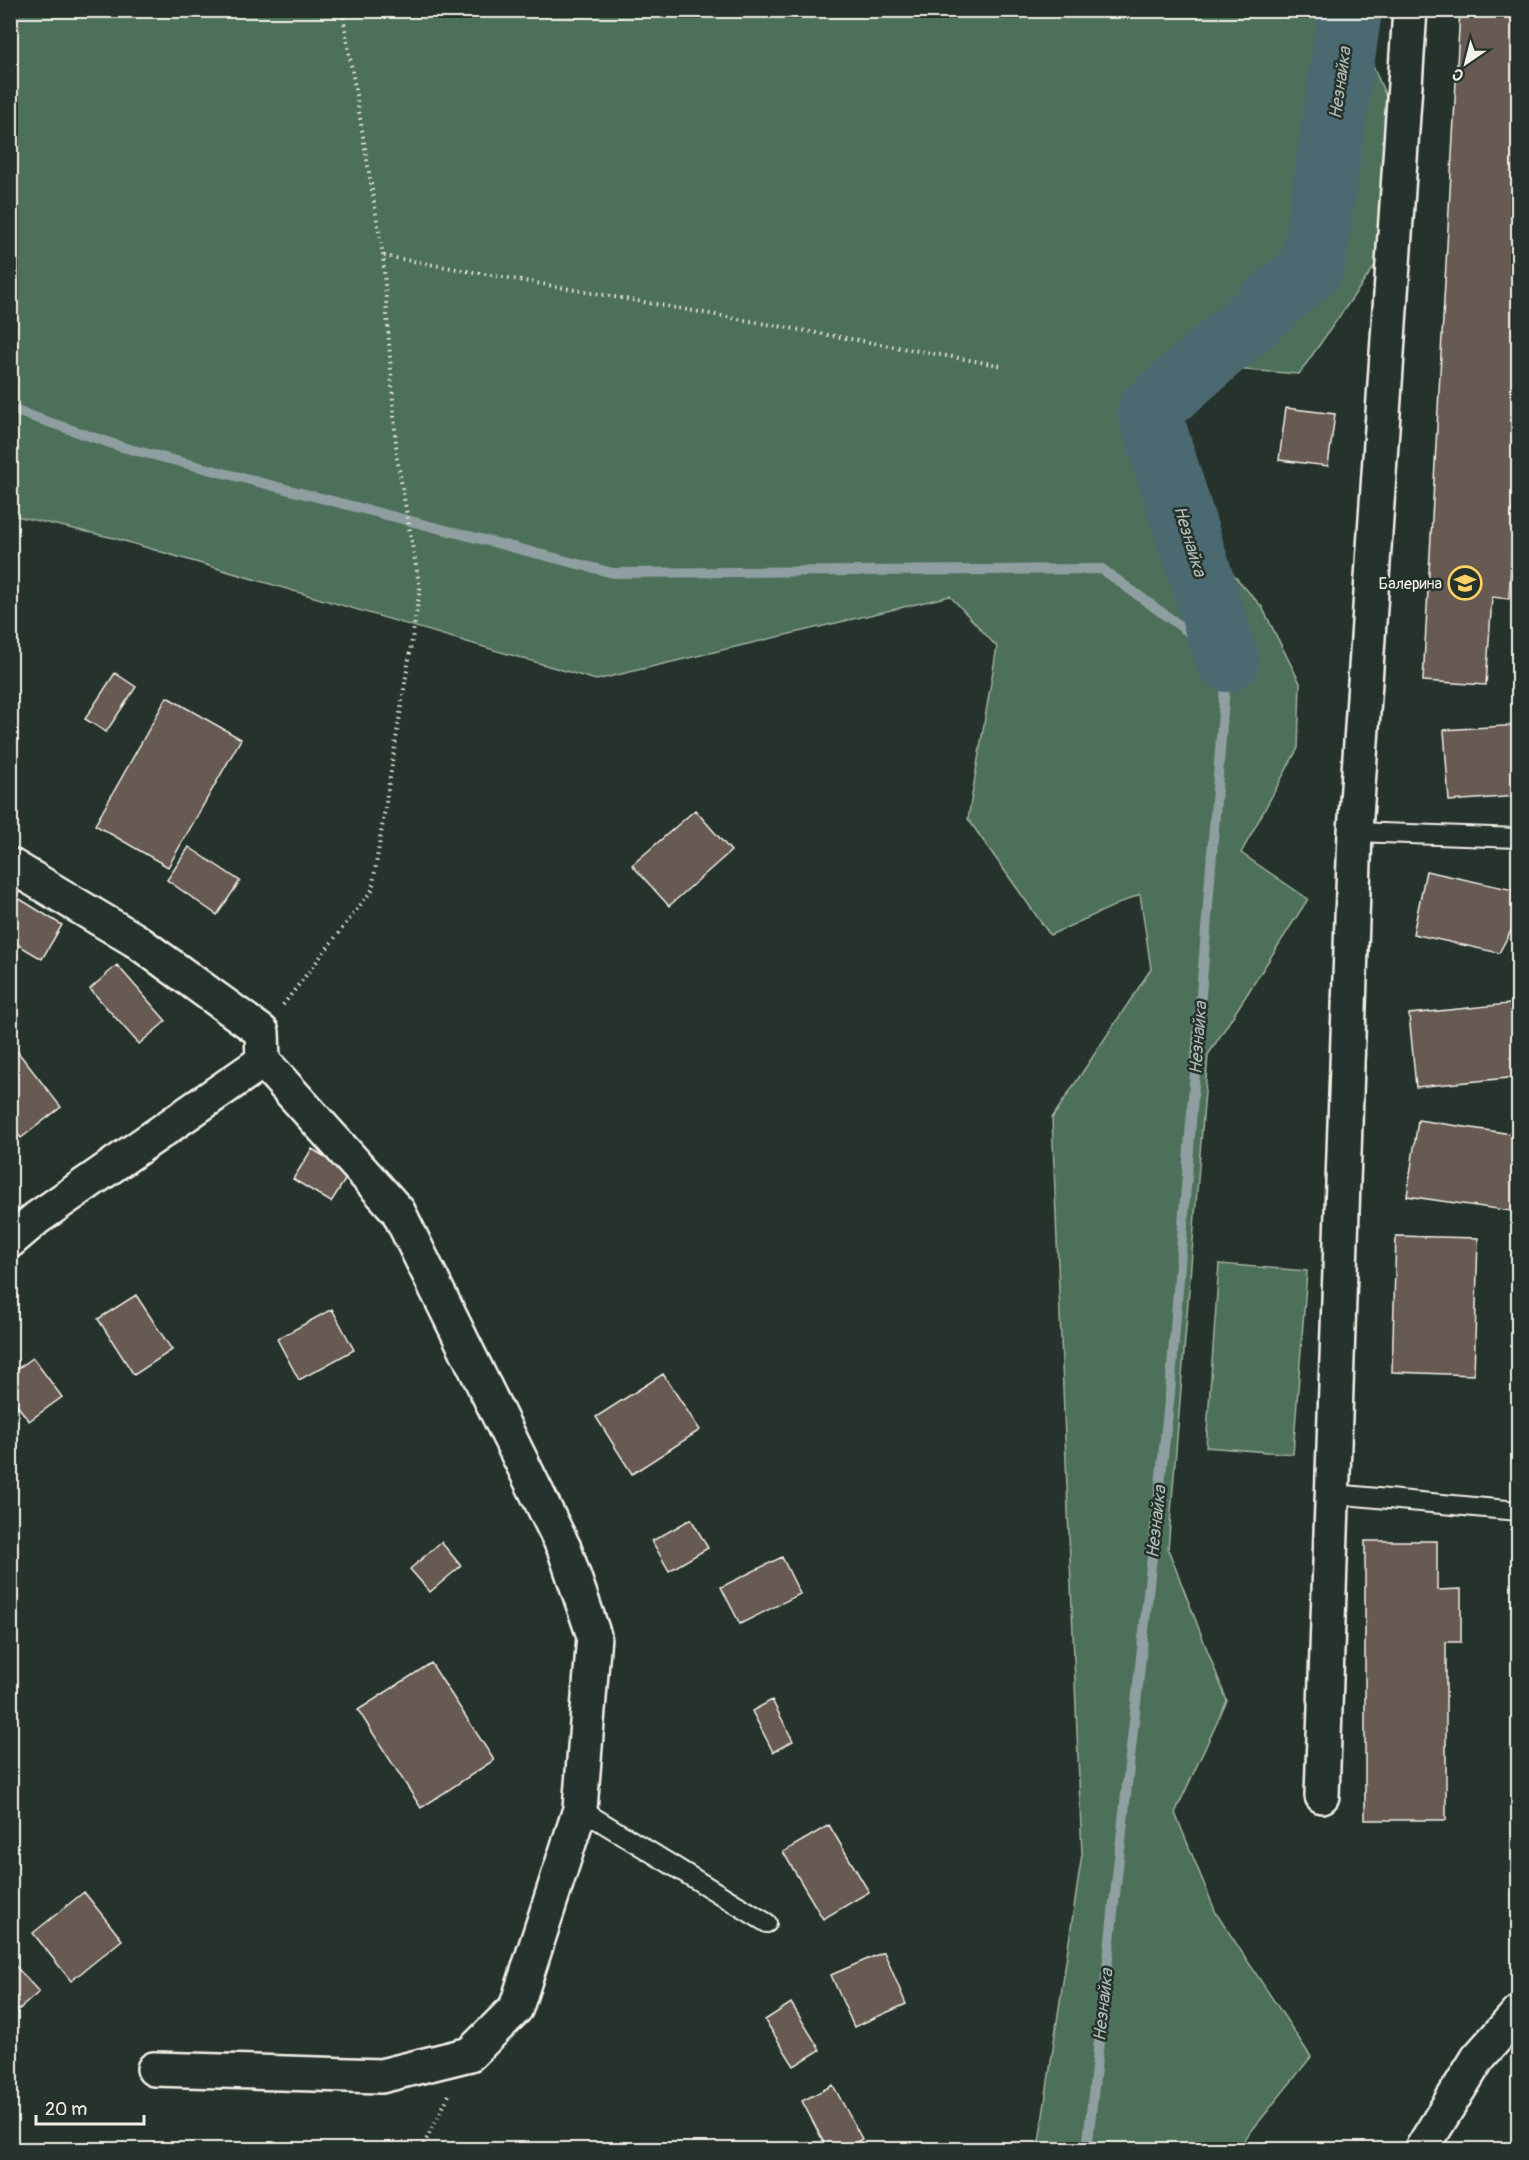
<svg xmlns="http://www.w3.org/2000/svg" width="1529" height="2160" viewBox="0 0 1529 2160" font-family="Pangolin,sans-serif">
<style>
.green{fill:#4e705a;stroke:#a1b0a1;stroke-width:1.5}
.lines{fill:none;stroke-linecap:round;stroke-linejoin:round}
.stream{stroke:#8f9fa1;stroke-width:10}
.river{stroke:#4b6971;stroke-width:64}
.building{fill:#665a53;stroke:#f4f1e8;stroke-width:1.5}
.lane-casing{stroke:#f4f1e8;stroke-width:22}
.street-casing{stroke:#f4f1e8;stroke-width:38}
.path{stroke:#f4f1e8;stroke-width:4;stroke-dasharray:1.5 4.5;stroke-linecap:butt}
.lane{stroke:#26332d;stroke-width:18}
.street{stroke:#26332d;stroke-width:33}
.labels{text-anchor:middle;stroke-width:5;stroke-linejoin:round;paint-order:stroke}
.poi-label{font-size:16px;fill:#f4f1e8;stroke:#26332d;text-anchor:end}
.water-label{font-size:18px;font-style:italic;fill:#b0bbb8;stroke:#26332d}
</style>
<rect width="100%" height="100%" fill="#26332d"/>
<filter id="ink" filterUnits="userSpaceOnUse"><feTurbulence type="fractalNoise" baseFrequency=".0167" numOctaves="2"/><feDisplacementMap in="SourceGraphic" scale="12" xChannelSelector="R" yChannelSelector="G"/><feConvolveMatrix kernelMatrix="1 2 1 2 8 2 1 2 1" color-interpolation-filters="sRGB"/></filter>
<g filter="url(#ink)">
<path class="green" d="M11,11H1357L1355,24L1400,129L1386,250L1299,374L1167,364L1207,545L1262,607L1300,683L1298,748L1241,853L1308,899L1208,1055L1168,1549L1227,1701L1175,1813L1216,1913L1311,2057L1237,2149H1038L1082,1854L1052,1118L1151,969L1140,894L1050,935L968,819L997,647L950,596L596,680L114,538L11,515Z
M1219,1264L1307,1271L1293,1454L1206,1447Z"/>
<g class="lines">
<path class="stream" d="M10,409L122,447L613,573L1102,569L1227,660L1170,1393L1087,2150"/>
<path class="river" d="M1227,660L1149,411L1313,266L1350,10"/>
</g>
<path class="building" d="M1460,10H1518V527L1513,528L1509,599L1492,597L1486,685L1423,681Z
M1286,408L1335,414L1328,466L1279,460Z
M115,673L136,687L106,732L85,719Z
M167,697L241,739L168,867L95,825Z
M1518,725V796L1449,801L1444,730Z
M695,810L731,851L669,906L632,865Z
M189,847L240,881L217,915L167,880Z
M1426,871L1518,891V931L1512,929L1499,953L1413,934Z
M10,893L62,925L42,959L10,940Z
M117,965L166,1021L139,1044L90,989Z
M1518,1003V1077L1416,1087L1409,1014Z
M10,1042L61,1107L21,1138L10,1124Z
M1418,1120L1518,1135V1212L1407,1196Z
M312,1149L350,1172L331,1202L293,1179Z
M1396,1236L1478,1238L1474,1375L1392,1372Z
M136,1295L172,1350L134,1375L98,1319Z
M332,1309L354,1350L299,1380L277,1339Z
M33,1358L62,1397L29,1421L10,1396V1374Z
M663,1374L700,1430L632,1474L596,1417Z
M691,1519L708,1548L669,1571L652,1541Z
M1365,1541H1437V1590L1461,1589V1642H1446V1820H1365Z
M441,1542L461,1566L430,1592L410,1569Z
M782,1557L800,1594L740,1624L721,1587Z
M431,1663L494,1760L421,1808L358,1710Z
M772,1700L793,1741L773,1752L752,1711Z
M829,1825L869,1892L823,1919L783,1852Z
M84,1892L122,1940L71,1981L33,1933Z
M884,1952L906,2004L854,2027L831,1975Z
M10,1960L39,1992L10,2017Z
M791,2003L820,2050L794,2066L765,2020Z
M833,2085L862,2139L842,2150H828L802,2101Z"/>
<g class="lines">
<g class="lane-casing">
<path id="lane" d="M1355,832L1518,838
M1334,1494L1518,1511
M580,1809L767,1923"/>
</g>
<g class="street-casing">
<path id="street" d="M10,865L135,940L262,1032L263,1061L398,1211L564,1548L594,1636L580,1809L516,2008L470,2054L381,2076L154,2069
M10,1241L37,1218L263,1061
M1322,1796L1355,832L1410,10
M1421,2150L1478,2058L1518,2013"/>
</g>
<path class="path" d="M384,256L1003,366
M283,1005L372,890L420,589L397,458L383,256L342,10
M421,2150L449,2095"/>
<use href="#lane" class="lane"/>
<use href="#street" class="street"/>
</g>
</g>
<defs>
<g id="school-ring" transform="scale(1.725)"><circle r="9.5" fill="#26332d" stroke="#ffd166" stroke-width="1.5"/><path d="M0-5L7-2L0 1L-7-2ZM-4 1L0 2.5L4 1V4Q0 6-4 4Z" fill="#ffd166"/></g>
</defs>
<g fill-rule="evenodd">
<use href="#school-ring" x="1465" y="583"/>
</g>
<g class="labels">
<g class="poi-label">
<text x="1442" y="589">Балерина</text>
</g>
<g class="water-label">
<text transform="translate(1340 83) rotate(-82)" y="6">Незнайка</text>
<text transform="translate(1190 541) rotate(73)" y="6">Незнайка</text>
<text transform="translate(1198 1038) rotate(-86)" y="6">Незнайка</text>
<text transform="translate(1156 1522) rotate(-84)" y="6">Незнайка</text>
<text transform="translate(1103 2005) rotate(-84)" y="6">Незнайка</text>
</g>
</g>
<rect width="1529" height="2160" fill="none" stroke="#26332d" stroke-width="36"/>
<rect x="18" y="18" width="1493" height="2124" fill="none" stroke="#f4f1e8" stroke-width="2" filter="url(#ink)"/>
<g transform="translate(1466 63) rotate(215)" stroke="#26332d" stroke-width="4.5" paint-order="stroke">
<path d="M0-4.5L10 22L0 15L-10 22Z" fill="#f4f1e8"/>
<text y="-9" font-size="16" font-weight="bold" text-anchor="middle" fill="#f4f1e8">С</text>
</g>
<path d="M36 2115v9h108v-9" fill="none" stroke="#f4f1e8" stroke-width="3"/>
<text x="45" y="2115" font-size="18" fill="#f4f1e8" stroke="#26332d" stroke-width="4.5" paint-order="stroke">20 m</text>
</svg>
